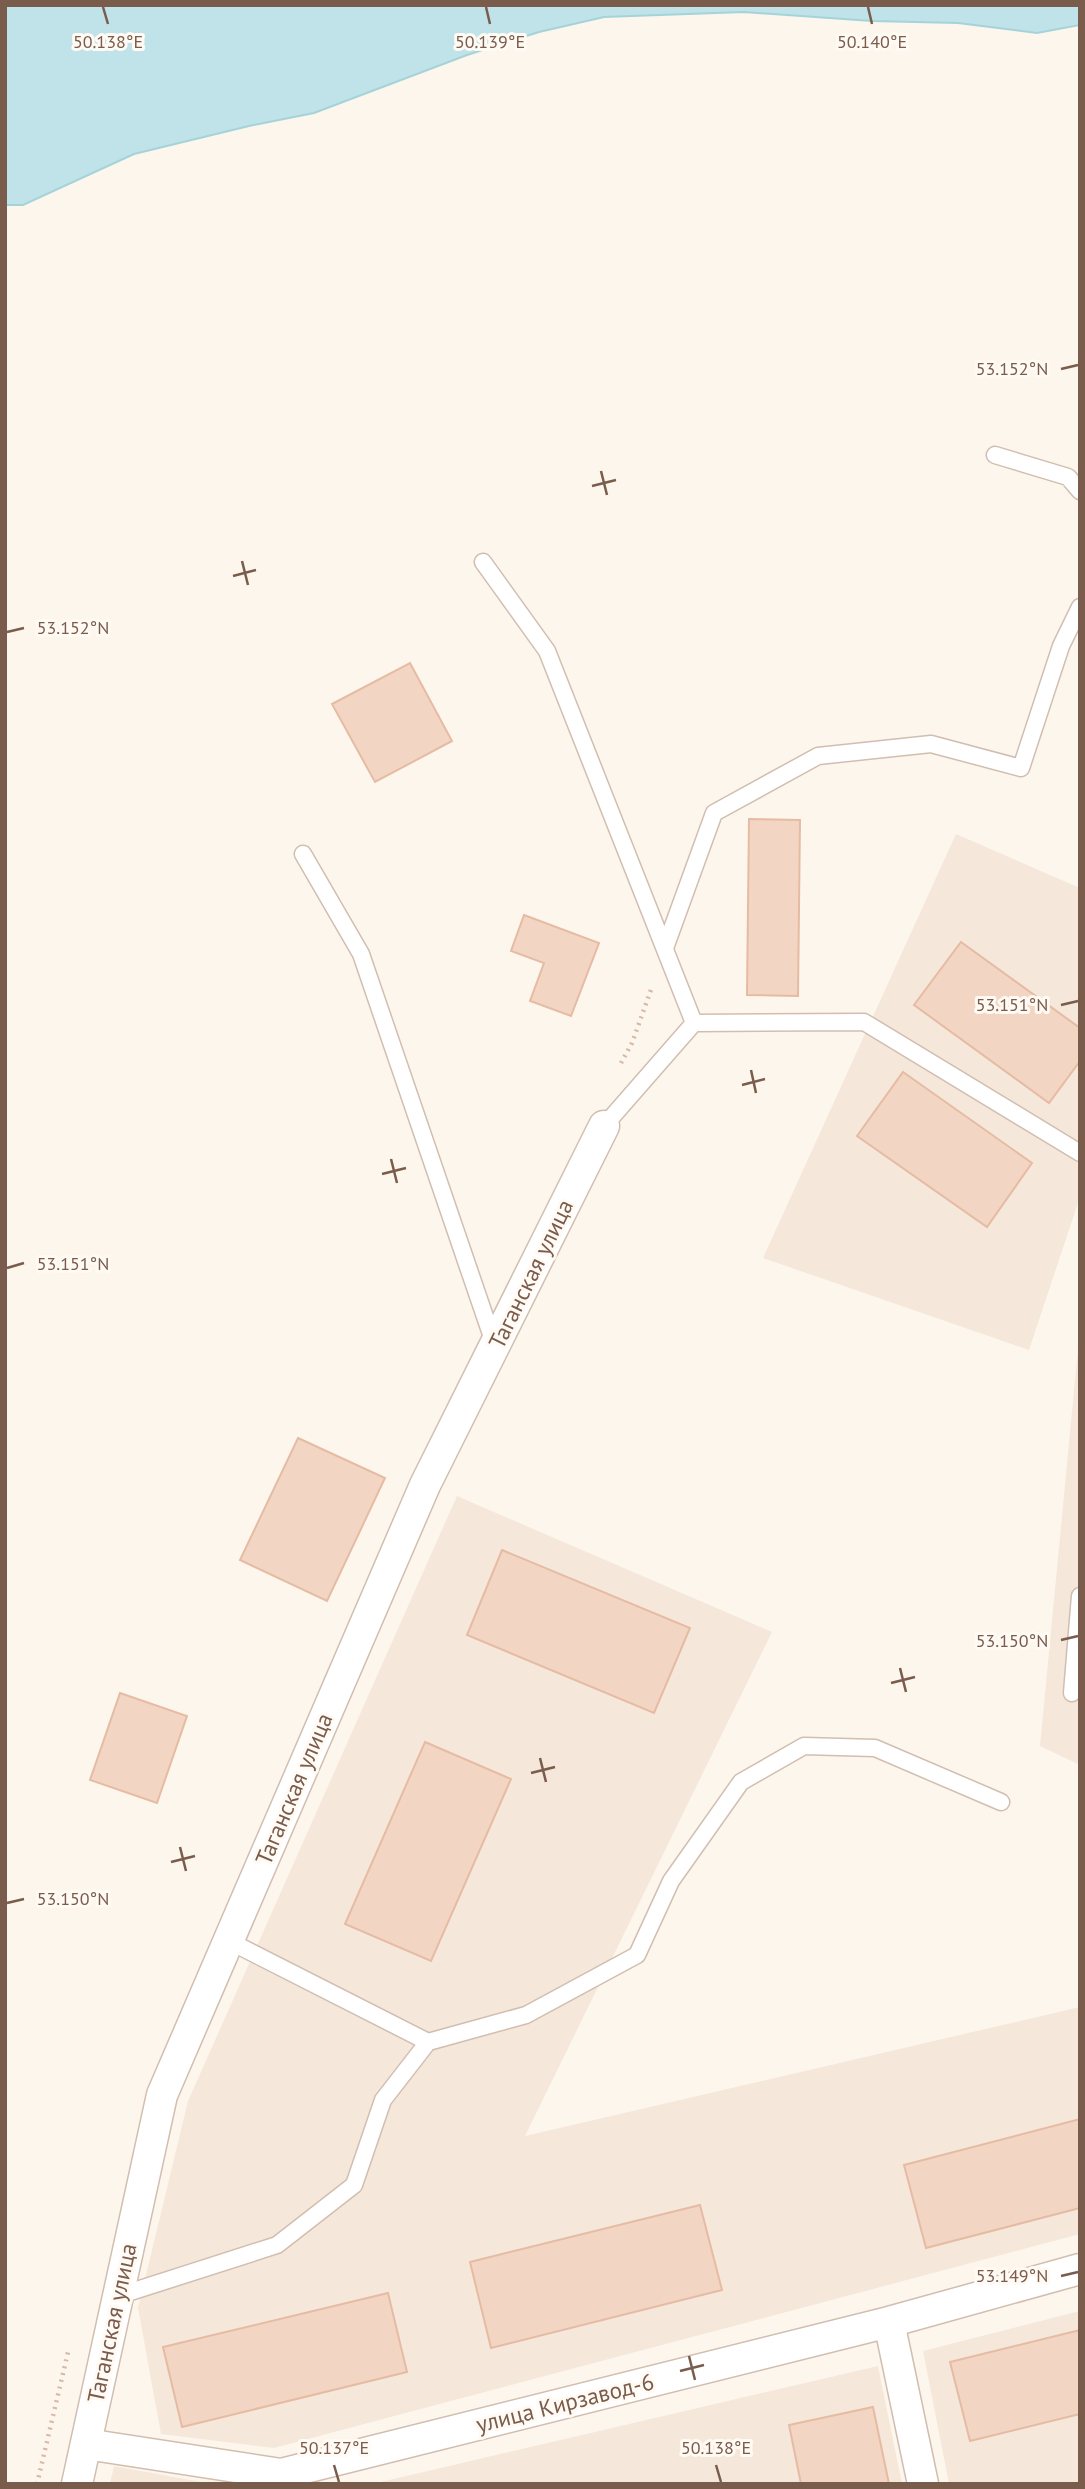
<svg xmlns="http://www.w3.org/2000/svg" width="1085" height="2489" viewBox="0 0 1085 2489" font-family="'PT Sans',sans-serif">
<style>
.residential{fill:#f5e8da}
.water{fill:#bfe3e8;stroke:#a5d3da;stroke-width:2}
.building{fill:#f3d5c3;stroke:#e6bba3;stroke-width:2}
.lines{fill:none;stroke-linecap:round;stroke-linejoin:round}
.service-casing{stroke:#d1beb0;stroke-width:19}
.minor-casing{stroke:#d1beb0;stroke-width:33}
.path{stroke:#d9b8a5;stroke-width:4.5;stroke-dasharray:2 5;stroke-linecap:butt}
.service{stroke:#fff;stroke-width:16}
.minor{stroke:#fff;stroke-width:30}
.ticks{fill:none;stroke:#7a5c4d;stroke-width:2.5}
.labels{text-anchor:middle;stroke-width:6;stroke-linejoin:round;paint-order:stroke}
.street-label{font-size:23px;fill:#7a5c4d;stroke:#fffaf3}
.ticks-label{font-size:18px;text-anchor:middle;fill:#7a5c4d;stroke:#fffaf3;stroke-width:6;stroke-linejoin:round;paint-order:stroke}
</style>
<rect width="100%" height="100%" fill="#fdf6ec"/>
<path class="residential" d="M956,834L1080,888V1197L1029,1350L763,1258Z
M1080,1328V1765L1040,1746Z
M457,1496L772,1632L525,2136L1080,2007V2234L274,2448L161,2434L138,2308L188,2101Z
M1080,2311V2484H949L923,2351Z
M878,2366L902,2484H372Z
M114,2466L212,2484H110Z"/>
<path class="water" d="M5,5H1080V25L1037,33L958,23L872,21L744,12L604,17L539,32L467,55L314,113L249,126L134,154L23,205H5Z"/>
<path class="building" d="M410,663L452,741L375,782L332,704Z
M749,819L800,820L798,996L747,995Z
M524,915L599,943L571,1016L530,1001L544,963L511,951Z
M961,942L1080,1028V1061L1049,1103L914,1005Z
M903,1072L1032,1163L987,1227L857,1136Z
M298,1438L385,1478L327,1601L240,1560Z
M502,1550L690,1628L654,1713L467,1635Z
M120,1693L187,1716L157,1803L90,1780Z
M425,1742L511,1779L431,1961L345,1924Z
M1080,2119V2208L926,2248L904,2165Z
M700,2205L722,2290L491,2348L470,2262Z
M388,2293L407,2372L182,2427L163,2347Z
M1080,2330V2414L970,2441L950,2362Z
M873,2407L889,2484H801L789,2425Z"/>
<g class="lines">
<g class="service-casing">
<path id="service" d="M995,455L1068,477L1080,491
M483,562L547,651L694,1023
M303,854L361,954L494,1343
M665,948L714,813L818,756L931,744L1021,768L1061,646L1080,607
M604,1126L694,1023L864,1022L1080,1153
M1072,1693L1080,1596
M229,1941L428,2042
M118,2296L277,2245L354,2185L383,2100L428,2042L526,2015L637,1955L671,1881L741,1782L804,1746L875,1748L1001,1802"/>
</g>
<g class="minor-casing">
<path id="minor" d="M889,2322L923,2484
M86,2444L281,2474L889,2322L1080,2269
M77,2484L162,2095L425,1485L604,1126"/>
</g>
<path class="path" d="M621,1063L632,1043L652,987
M37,2484L69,2348"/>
<use href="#service" class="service"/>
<use href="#minor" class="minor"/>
</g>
<path class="ticks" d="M103,7L108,24M486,7L490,24M868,7L872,24M1061,369L1078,365M601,471L607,495M592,486L616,480M242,561L248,585M233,576L256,570M7,632L24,628M1061,1005L1078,1001M751,1070L756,1093M742,1085L765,1079M391,1159L397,1183M382,1174L406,1168M7,1268L24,1263M1061,1640L1078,1636M900,1668L906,1692M891,1683L915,1677M540,1758L546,1782M531,1773L555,1767M180,1847L186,1871M171,1862L195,1856M7,1903L24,1899M1061,2276L1078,2272M689,2356L695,2380M680,2371L704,2365M334,2465L339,2482M716,2465L721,2482"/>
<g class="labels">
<g class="street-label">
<text transform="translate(531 1274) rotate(-64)" y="8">Таганская улица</text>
<text transform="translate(294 1789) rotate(-67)" y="8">Таганская улица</text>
<text transform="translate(112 2323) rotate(-78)" y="8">Таганская улица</text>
<text transform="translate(565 2403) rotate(-14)" y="8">улица Кирзавод-6</text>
</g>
</g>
<g class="ticks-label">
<text x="872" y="48">50.140°E</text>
<text x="108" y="48">50.138°E</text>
<text x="490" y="48">50.139°E</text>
<text x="1012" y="375">53.152°N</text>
<text x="73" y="634">53.152°N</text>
<text x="1012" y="1011">53.151°N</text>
<text x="73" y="1270">53.151°N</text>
<text x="1012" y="1647">53.150°N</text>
<text x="73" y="1905">53.150°N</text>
<text x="1012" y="2282">53.149°N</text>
<text x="334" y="2454">50.137°E</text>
<text x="716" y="2454">50.138°E</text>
</g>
<rect width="1085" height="2489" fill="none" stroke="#7a5c4d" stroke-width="14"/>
</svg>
